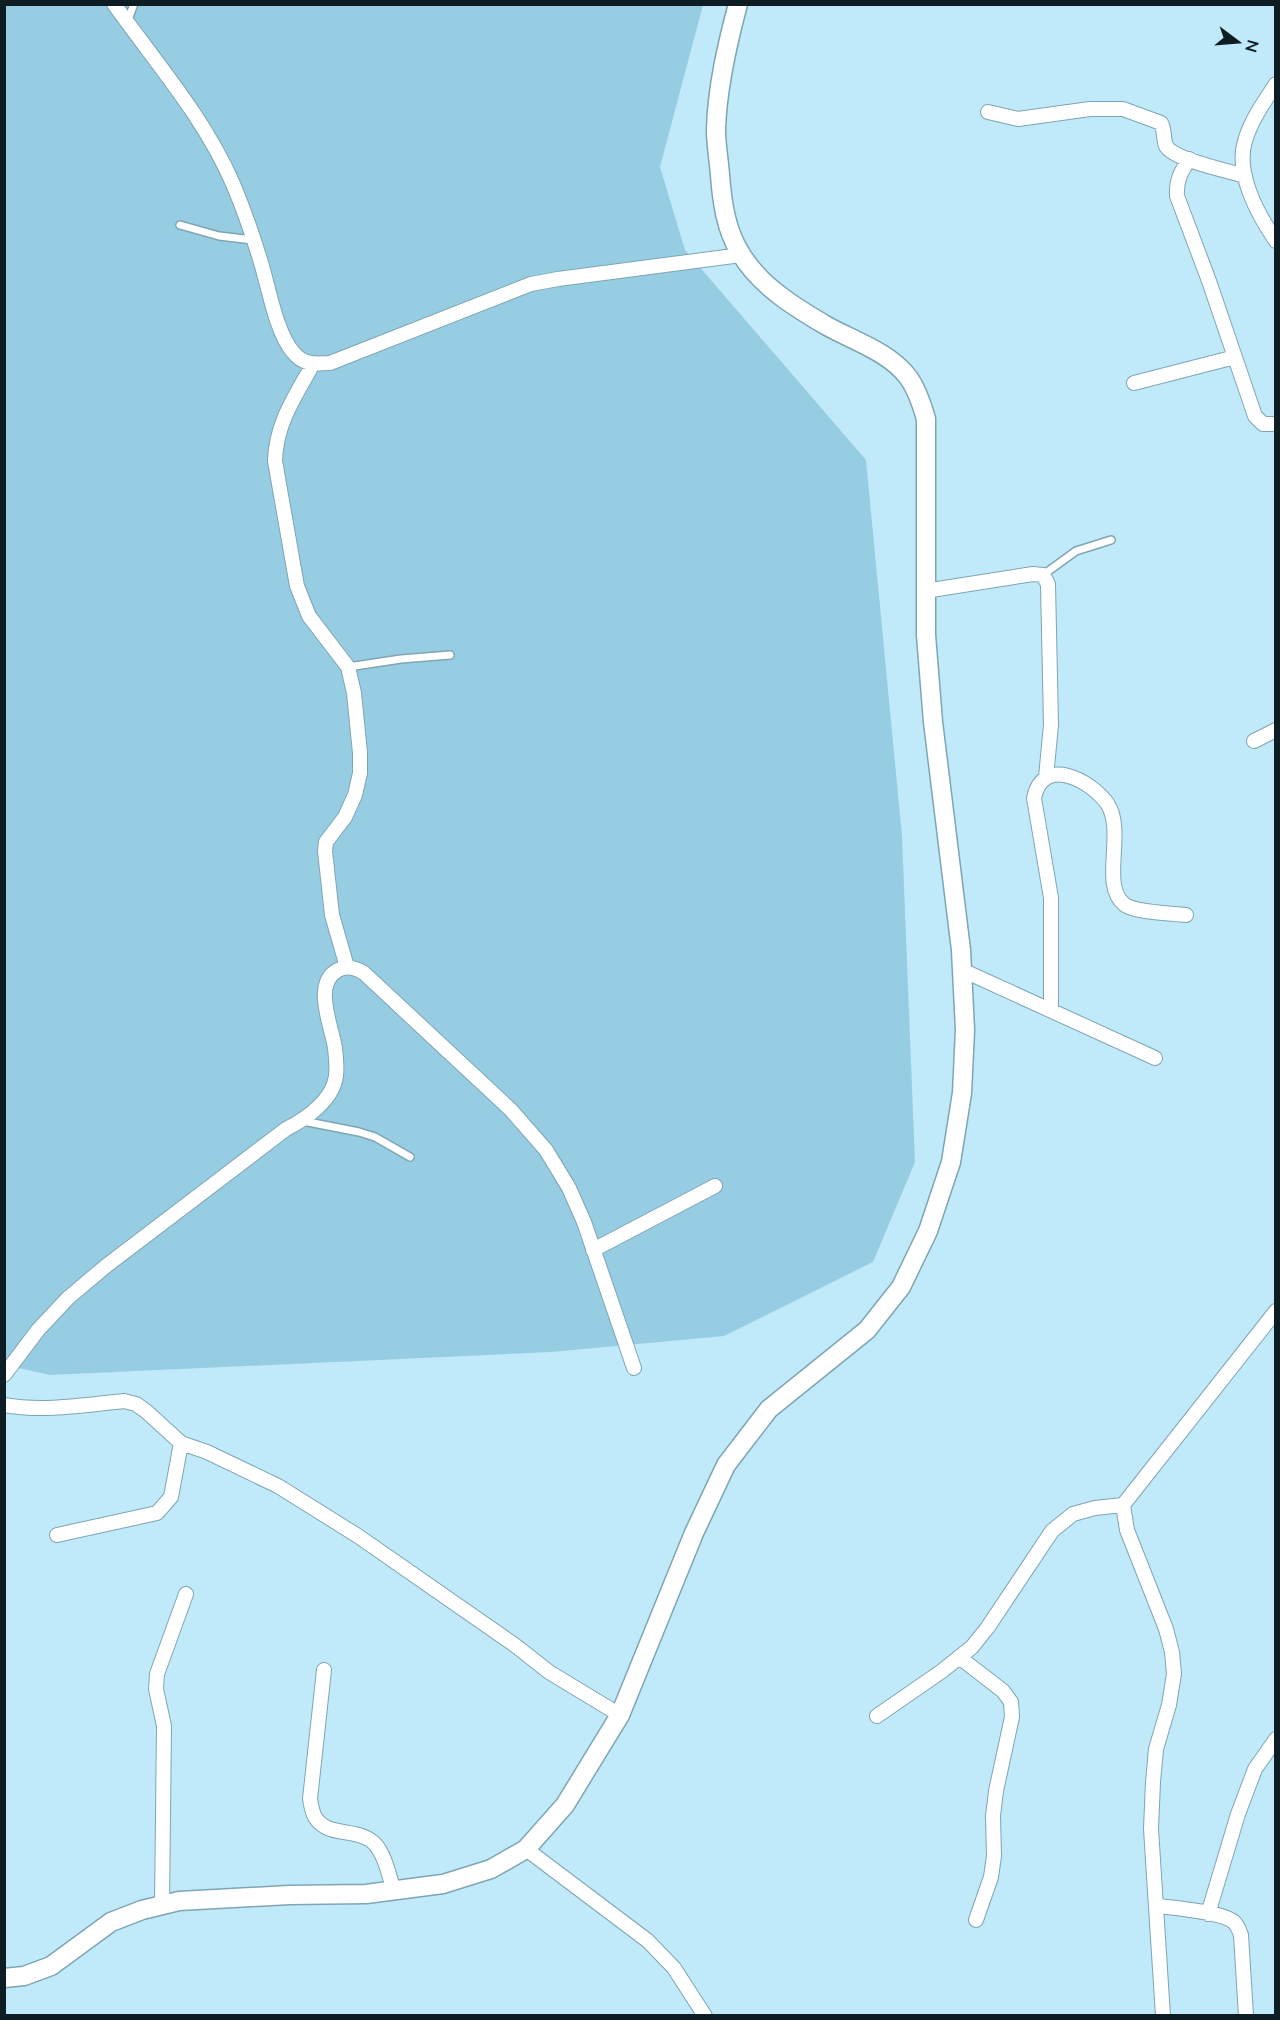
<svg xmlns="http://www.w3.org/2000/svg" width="1280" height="2020" viewBox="0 0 1280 2020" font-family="Mulish,sans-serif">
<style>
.green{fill:#97cde2}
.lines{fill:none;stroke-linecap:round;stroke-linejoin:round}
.lane-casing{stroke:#7ea5b4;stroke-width:10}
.street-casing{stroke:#7ea5b4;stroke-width:16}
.secondary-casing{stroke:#7ea5b4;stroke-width:21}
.lane{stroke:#fff;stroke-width:7}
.street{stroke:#fff;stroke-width:14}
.secondary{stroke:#fff;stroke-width:18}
</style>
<rect width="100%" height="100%" fill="#c0e9f9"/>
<path class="green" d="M5,5H703L660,167L685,250L866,460L902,836L915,1162L873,1262L724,1336L551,1352L50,1375L5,1365Z"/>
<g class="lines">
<g class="lane-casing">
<path id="lane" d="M127,22L134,4
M180,225L219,236L253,240
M1043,575L1076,551L1111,540
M348,667L401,659L450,655
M303,1121L359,1132L375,1137L410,1157"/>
</g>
<g class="street-casing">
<path id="street" d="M114,4C156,63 204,117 233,184C244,210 254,239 262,266C269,290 277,334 293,352C303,365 315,364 330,363L531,284L558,279L741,255
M1276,84C1264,102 1251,120 1245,141C1235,173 1258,215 1276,241
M988,112L1018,119L1090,109H1123L1161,123C1165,130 1163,139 1166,146C1174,160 1229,171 1245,176
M1189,159C1181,172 1176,180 1177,196L1209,281L1255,416L1263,424H1276
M313,364C295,397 276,423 275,461L297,586L309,616L348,667L354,693L360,753V773L355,795L345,817L326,842L325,851L332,915L347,967
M1134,383L1235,357
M925,591L1033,574L1043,575L1048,584L1051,725L1046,777
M1254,741L1276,730
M962,970L1155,1058
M1051,1009V898L1034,798C1043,755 1090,780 1107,803C1126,831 1100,885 1124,904C1134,913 1172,913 1186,915
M593,1250L715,1186
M4,1375L38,1330L68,1298L106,1266L286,1129C306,1119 333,1100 336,1076C337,1068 336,1057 335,1048C332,1027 312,983 338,970C347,965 356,968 364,973L511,1110L546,1150L569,1188L584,1222L634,1368
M4,1405C44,1412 84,1405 124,1401L136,1404L147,1412L181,1443L207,1452L278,1486L358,1536L516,1646L549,1672L620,1715
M57,1535L157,1513L171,1497L181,1443
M959,1657L1003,1691L1011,1702L1012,1717L996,1791L993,1816L994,1856L991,1877L976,1920
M324,1670L310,1799C311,1804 312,1812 315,1817C327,1838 357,1827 374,1843C385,1854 389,1876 394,1891
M877,1716L942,1671L972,1647L988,1627L1052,1531L1073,1514L1095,1508L1123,1505
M526,1849L648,1941L674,1968L705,2016
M162,1905L164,1726L156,1689L157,1674L186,1594
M1158,1906C1175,1908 1222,1912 1234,1922C1238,1926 1239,1930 1241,1935L1246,2016
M1208,1914L1238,1814L1255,1769L1276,1739
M1163,2016L1151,1829L1153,1782L1156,1749L1169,1705L1174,1674L1172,1652L1166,1629L1127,1530L1123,1505L1276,1311"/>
</g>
<g class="secondary-casing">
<path id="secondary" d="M4,1978L24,1976L51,1966L111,1922L142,1910L179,1901L289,1895L366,1894L443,1884L491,1869L526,1849L565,1805L620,1715L694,1533L726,1465L769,1409L867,1330L901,1287L928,1231L951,1162L962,1093L965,1030L961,950L933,722L926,635V419C922,405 917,389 908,377C889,352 854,341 827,326C796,308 760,286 741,254C726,231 722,202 720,175C719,161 716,145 716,130C717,88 727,45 738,4"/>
</g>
<use href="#lane" class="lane"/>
<use href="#street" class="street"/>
<use href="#secondary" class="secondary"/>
</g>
<rect width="1280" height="2020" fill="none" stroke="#0d1d23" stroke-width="12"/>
<g transform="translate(1238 42) rotate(106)" stroke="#c0e9f9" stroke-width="4.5" paint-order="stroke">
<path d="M0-4.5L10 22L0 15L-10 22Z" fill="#0d1d23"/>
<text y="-9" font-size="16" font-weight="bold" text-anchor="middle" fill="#0d1d23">N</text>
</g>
</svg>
